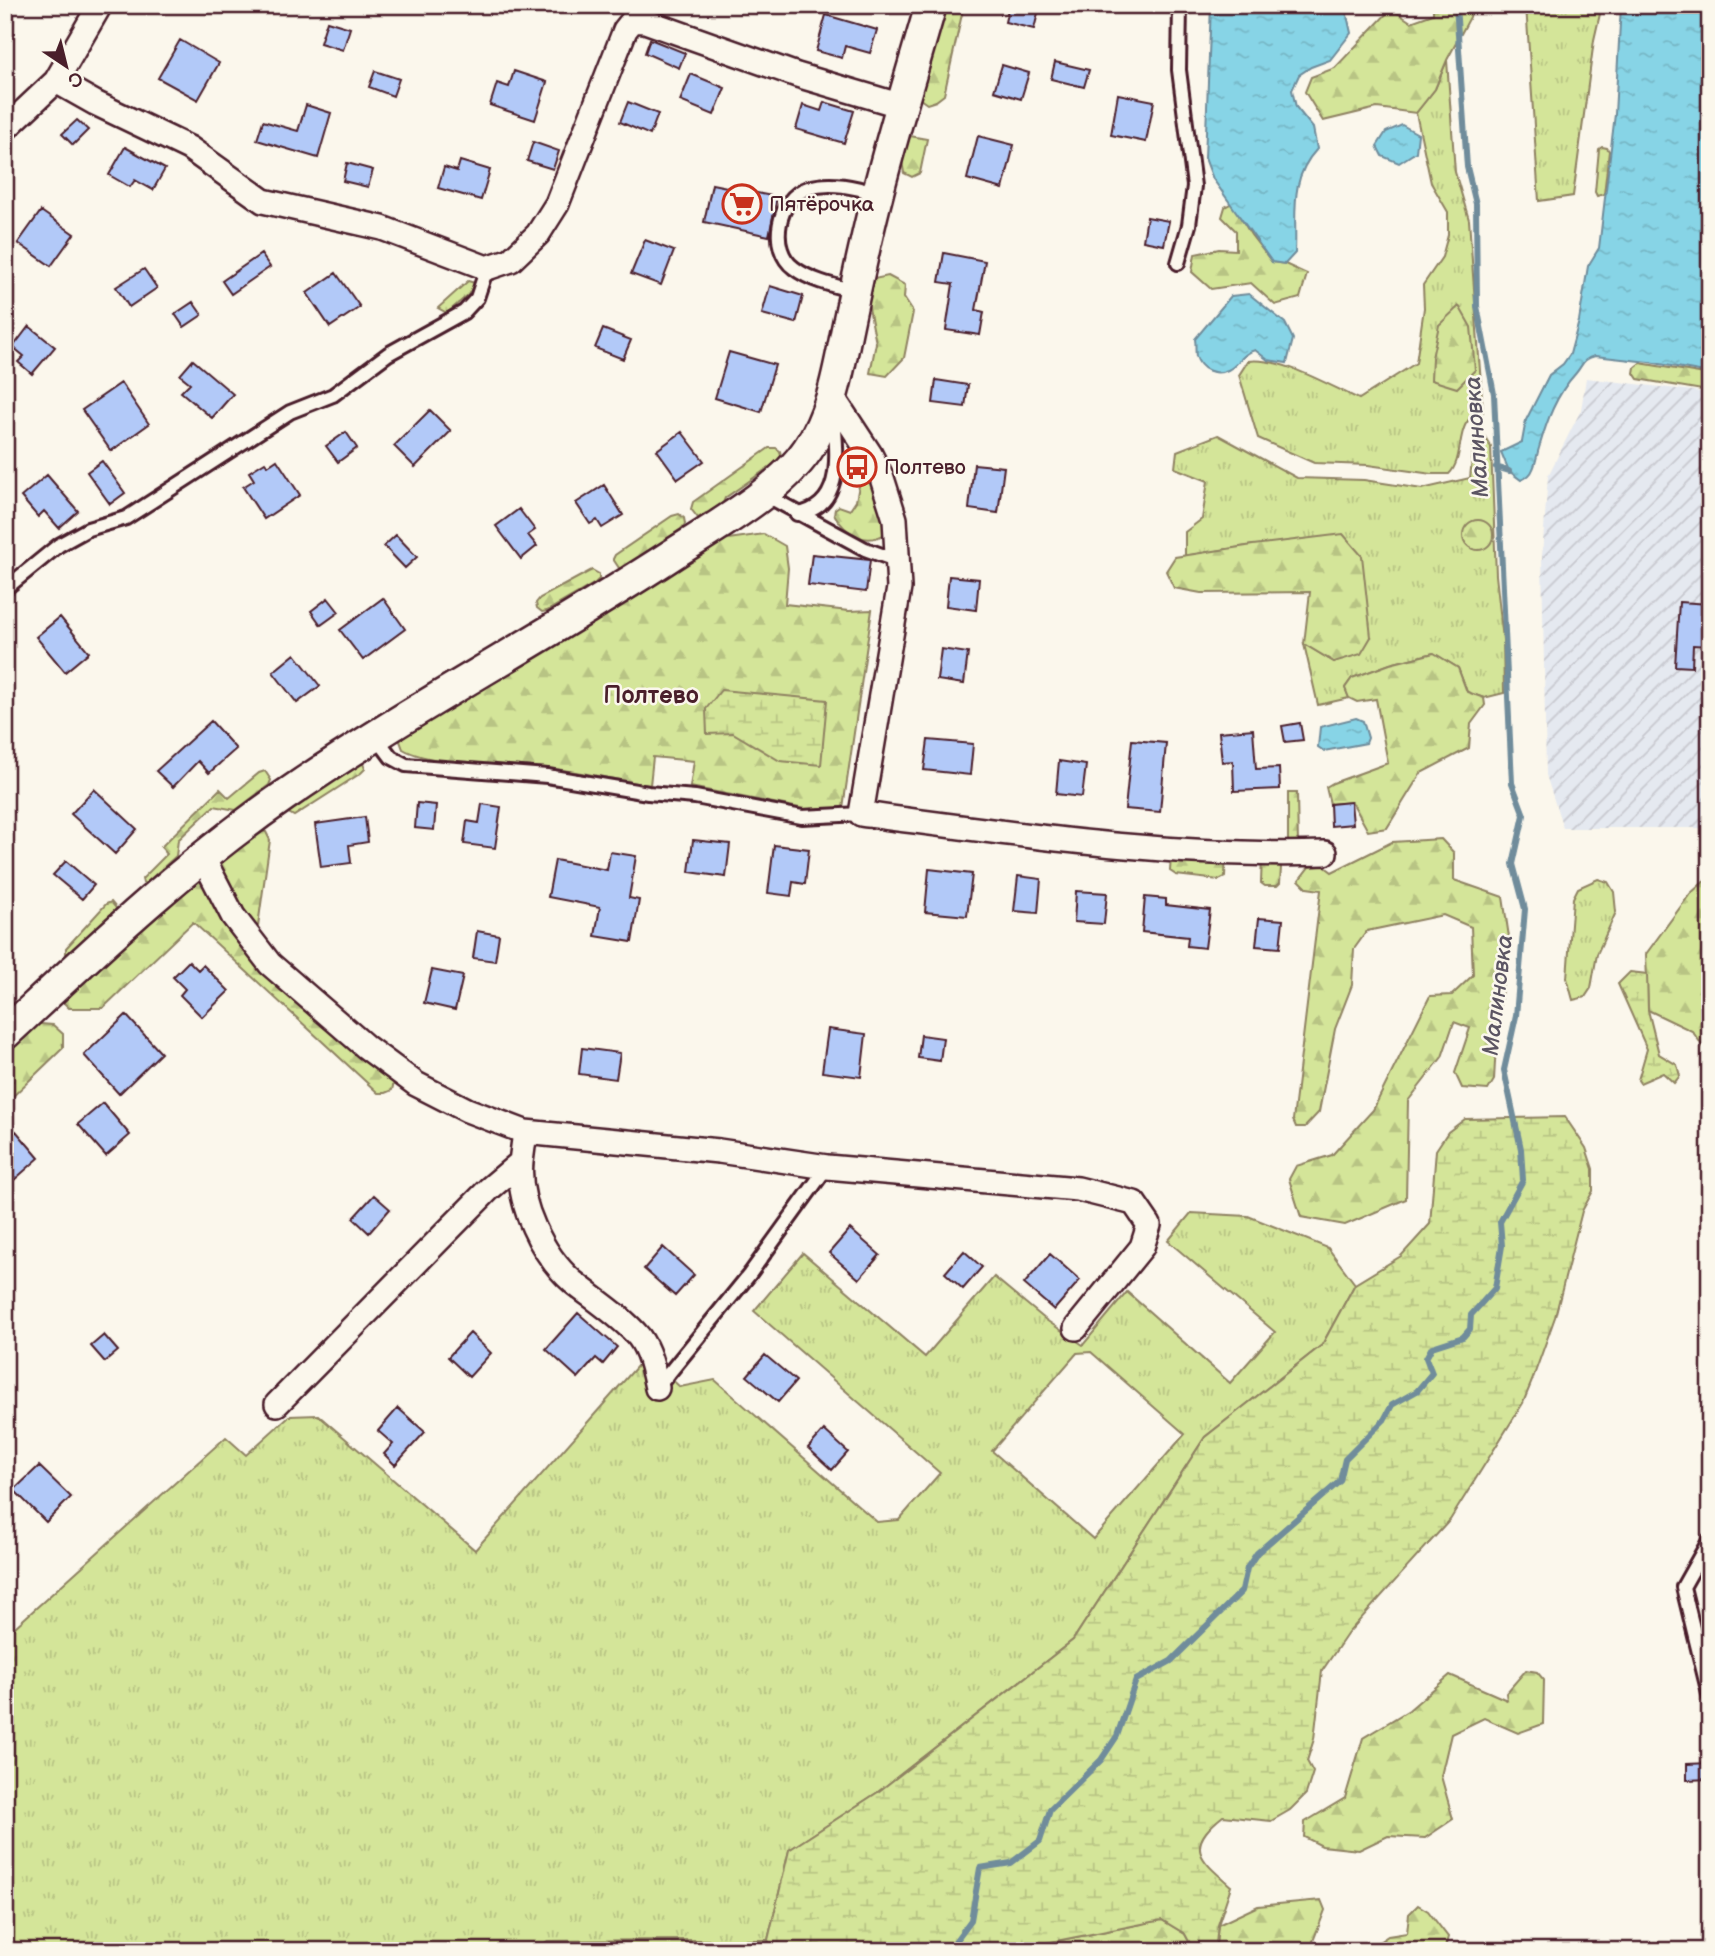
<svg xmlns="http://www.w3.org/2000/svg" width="1715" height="1956" viewBox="0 0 1715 1956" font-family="'Balsamiq Sans',sans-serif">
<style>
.industrial{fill:url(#industrial-furrows)}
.grass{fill:url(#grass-tufts);stroke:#8f8262;stroke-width:2;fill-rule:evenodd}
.forest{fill:url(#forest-firs);stroke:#8f8262;stroke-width:2}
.wetland{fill:url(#wetland-marsh);stroke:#8f8262;stroke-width:2}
.water{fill:url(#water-ripples);stroke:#6f8c9b;stroke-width:2}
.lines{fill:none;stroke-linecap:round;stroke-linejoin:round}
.stream{stroke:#6f8c9b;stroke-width:6}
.building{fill:#b2c9f8;stroke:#4a1f2b;stroke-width:2}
.service-casing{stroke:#4a1f2b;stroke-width:18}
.minor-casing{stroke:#4a1f2b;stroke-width:28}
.tertiary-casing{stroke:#4a1f2b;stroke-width:35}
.service{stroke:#fbf7ec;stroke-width:12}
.minor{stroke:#fbf7ec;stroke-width:23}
.tertiary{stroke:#fbf7ec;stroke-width:30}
.labels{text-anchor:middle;stroke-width:5;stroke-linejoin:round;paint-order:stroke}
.poi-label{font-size:21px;fill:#4a1f2b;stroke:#fbf7ec;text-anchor:start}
.water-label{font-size:23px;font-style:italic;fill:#5c5563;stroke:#fbf7ec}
.quarter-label{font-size:24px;font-weight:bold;fill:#4a1f2b;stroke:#fbf7ec}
</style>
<defs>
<pattern id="industrial-furrows" width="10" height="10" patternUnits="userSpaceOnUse" patternTransform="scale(1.75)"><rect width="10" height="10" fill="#e5e9f0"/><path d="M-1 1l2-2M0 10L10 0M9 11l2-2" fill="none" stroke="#c6c7ce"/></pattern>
<pattern id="grass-tufts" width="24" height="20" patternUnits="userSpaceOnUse" patternTransform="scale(1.75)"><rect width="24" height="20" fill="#d4e599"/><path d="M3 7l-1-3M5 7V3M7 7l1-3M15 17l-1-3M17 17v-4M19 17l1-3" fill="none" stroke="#b8c484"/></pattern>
<pattern id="forest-firs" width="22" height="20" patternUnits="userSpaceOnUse" patternTransform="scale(1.75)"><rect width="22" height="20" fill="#d4e599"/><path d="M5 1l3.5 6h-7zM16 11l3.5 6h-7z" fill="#b8c484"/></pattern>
<pattern id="wetland-marsh" width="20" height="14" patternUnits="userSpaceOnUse" patternTransform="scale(1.75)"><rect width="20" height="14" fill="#d4e599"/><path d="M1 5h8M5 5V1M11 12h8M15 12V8" fill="none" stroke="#b8c484"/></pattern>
<pattern id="water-ripples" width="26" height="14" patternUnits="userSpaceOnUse" patternTransform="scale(1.75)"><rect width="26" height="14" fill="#87d4e6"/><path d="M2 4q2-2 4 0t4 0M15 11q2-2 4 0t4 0" fill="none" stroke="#76b6c5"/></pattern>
</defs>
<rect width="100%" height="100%" fill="#fbf7ec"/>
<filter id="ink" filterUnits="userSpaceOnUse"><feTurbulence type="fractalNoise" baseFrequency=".0143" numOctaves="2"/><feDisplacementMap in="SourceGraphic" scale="14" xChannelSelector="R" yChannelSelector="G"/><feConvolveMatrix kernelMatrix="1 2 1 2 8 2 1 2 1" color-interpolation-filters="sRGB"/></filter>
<g filter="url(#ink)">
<path class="industrial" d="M1586,378L1710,393V828H1563L1546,775L1542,556L1548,476L1581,410Z"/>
<path class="grass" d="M1526,5H1602L1594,40L1573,196L1539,201Z
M1447,60L1455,172L1469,220L1483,412C1452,418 1467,456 1449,474H1432L1368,465L1314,463L1258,438L1239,375L1248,361C1282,357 1328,385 1359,399L1416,363L1424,308L1423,285L1442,257L1448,235V212L1431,183L1416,113L1435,89Z
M1218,435L1297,478L1364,480L1422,489L1470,478L1474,441L1485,437L1491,447L1496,575L1503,640L1504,693L1484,698L1467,692L1458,668L1433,653L1390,664L1352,678L1345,688L1349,698L1318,705L1304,644L1334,662L1371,637L1253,545L1185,556V532L1202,519L1208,481L1175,468L1177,451Z
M1598,879L1608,882L1614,892L1616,912L1597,954L1591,988L1585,997L1573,1000L1567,978L1573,898L1578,888Z
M1191,1213L1248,1216L1328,1248L1355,1284L1322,1345L1205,1437L1073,1640L878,1792L789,1850L768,1940L548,1941L532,1951H5V1636L226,1437L246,1455L289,1416L318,1415L475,1550L646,1356L680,1387L715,1380L877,1522L899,1520L940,1473L754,1311L803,1253L925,1357L994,1277L1046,1320L1083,1345L1127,1292L1230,1383L1275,1332L1168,1241ZM1091,1352L1185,1434L1093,1539L992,1451L1077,1353Z"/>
<path class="forest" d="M945,5H964L944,95L936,101L927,104L920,99V94Z
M1433,5H1472L1470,17L1447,60L1435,89L1416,113L1377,108L1323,121L1305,92L1311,77L1335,68L1391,9L1411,22L1433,14Z
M910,136L927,139L920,173L912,177L904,173L902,161Z
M1602,147L1607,148L1609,151L1604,194L1597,196L1595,192L1599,149Z
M1232,203L1251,235L1272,262L1285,264L1307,274L1300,298L1275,305L1251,283L1211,289L1192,272L1195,254L1219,249L1236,250V231L1222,217L1225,207Z
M888,276L905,285L904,298L913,312L904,358L887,376L870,373L876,343L868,303L874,279Z
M1459,306L1471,327L1475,370L1457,388L1431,380L1432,358L1439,325Z
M1640,363L1705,374L1708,380L1707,386L1702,390L1638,379L1634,373L1635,367Z
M769,448H776L780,451L781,456L778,461L725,498L723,503L727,508L711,518L706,513L698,518L691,509L693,502Z
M855,449L861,450L888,532C867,547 846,535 834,514L835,509L839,506L850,510L856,501L863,465L853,463Z
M679,514L684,518L685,524L681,529L624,568H619L613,559L615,555L672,516Z
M1463 535a15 15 0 1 1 30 0a15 15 0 1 1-30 0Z
M764,534L785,546L788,568L785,604L849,611L872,610L843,808L805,809L690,787L694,761L653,757L650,785C616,780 582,772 548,768C512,765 431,766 403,749L400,741L406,732L714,541Z
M1343,534L1362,556L1371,637L1361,654L1334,662L1304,644L1310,592L1201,593L1174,588L1166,571L1175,557L1253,545Z
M592,570L599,574V579L595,583L547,611L542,612L537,608L536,603L540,598Z
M1434,653L1458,668L1467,692L1484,698L1485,705L1471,724L1469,748L1421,773L1387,828L1368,831L1352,802L1330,804L1326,787L1333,783L1388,763L1376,699L1357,702L1349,698L1345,688L1352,678L1390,664Z
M361,758L365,769L361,773L294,816L285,811Z
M265,771L271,780L269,785L236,810L214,806L178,840L176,856L146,883H143L142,879L167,854L161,847L220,789L229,798L259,773Z
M1288,793H1297L1298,846L1282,852L1280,883L1277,886H1265L1261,883L1262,856L1226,850L1225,877L1219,880L1176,875L1170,871L1171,856L1213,853L1215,839L1288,845Z
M256,831L266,832L270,840L258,926L255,930L219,870L223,854Z
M1441,839L1454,853V880L1503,897L1509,937L1497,1025L1494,1080L1488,1090L1462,1088L1455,1073L1470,1028L1454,1022L1442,1057L1408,1101L1406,1199L1345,1225L1301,1217L1289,1179L1296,1166L1332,1155L1373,1110L1430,996L1452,995L1473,975L1471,927L1443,915L1367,931L1354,949L1352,985L1335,1029L1319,1112L1305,1127H1296L1293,1120L1321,890L1307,888L1299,880L1309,867L1324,866L1332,872L1392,842Z
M1710,876V1056L1692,1031L1648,1010L1646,954L1690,894Z
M205,877L229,917L391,1075L394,1082L392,1090L385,1093H378L193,922L103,1008H69L57,996L183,882Z
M111,902L116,908L115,911L70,953H66V948L106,904Z
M36,984L41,990L28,1023L53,1025L63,1034V1048L5,1104V1089L13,1081L5,1065V1013Z
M1526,1670L1537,1672L1544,1680L1543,1724L1518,1733L1484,1718L1451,1734L1441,1776L1453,1819L1425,1838L1388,1836L1359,1850L1322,1846L1304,1837L1305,1822L1345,1798L1363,1738L1409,1710L1450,1675L1507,1700L1506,1693Z
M1321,1900L1325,1910L1310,1949L1305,1951H1207L1216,1944L1218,1925L1258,1906Z
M1418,1905L1428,1911L1448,1937L1444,1951H1380L1379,1942L1388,1936L1407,1933L1409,1914Z
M1162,1920L1185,1934L1193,1949L1201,1951H1025L1031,1946Z
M768,1940L773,1951H532L548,1941Z"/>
<path class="wetland" d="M468,281L475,283L468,295L447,313L438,308Z
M721,690L827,700L821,765L780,761L733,733L707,734L706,709Z
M1630,972L1647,974L1648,1010L1659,1054L1677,1065L1680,1076L1674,1083L1663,1073L1640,1083L1638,1080L1647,1049L1618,984Z
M1565,1117L1586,1148L1593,1169V1191L1582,1211L1555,1317L1532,1381L1523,1403L1450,1520L1348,1633L1322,1671L1314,1739L1307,1761L1313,1772L1306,1794L1290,1810L1271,1821L1223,1816C1183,1847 1201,1860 1231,1886L1218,1925L1216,1944L1207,1951L1193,1949L1185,1934L1162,1920L1031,1946L1024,1951H773L768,1940L789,1850L878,1792L1073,1640L1205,1437L1322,1345L1355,1284L1401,1256L1430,1224L1436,1150L1448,1132L1465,1119Z"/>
<path class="water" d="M1211,5H1341L1347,15L1351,33L1330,60L1311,67L1299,75L1292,90L1296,107L1313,128L1317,149C1288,180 1297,215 1295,253L1285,264L1272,262L1213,179L1205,158Z
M1621,5H1710V373L1649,362L1595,356C1582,359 1583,365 1576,373C1556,395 1547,420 1539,448C1537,454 1536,463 1533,469C1531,475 1526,478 1521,480L1509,471L1501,452L1522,442L1526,420L1549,375L1563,364L1570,354L1579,321L1588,266L1599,248L1615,114Z
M1402,125L1418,134L1416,152L1399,163L1382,156L1377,146L1386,132Z
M1249,294L1285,323L1293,339L1287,363L1268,360L1255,350C1242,353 1239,365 1228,370C1215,376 1200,370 1196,356C1195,351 1196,344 1195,339L1231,296Z
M1356,718L1363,721L1368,738L1366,743L1324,751L1318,747L1320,727Z"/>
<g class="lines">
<path class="stream" d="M1496,467L1509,471
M948,1951L971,1920L980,1868L1011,1863L1040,1841L1050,1810L1101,1760L1117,1736L1136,1680L1171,1661L1242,1591L1247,1568L1257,1553L1340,1481L1345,1459L1384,1420L1392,1405L1417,1391L1432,1373L1426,1358L1432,1347L1463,1337L1470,1329L1471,1315L1495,1288L1502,1246L1500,1222L1523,1180L1521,1149L1504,1070L1516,1016L1525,909L1513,864L1524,815L1512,783L1494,394L1477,306L1476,204L1467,167L1456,5"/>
</g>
<path class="building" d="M1009,5H1040L1034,29L1005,22Z
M826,15L877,30L870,53L845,46L842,58L816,51Z
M327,21L350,28L343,50L320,43Z
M650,39L685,53L679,68L645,53Z
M180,40L219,63L198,100L158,78Z
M1055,62L1089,70L1084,87L1051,79Z
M1002,65L1029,73L1021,99L994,91Z
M375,71L399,79L393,96L369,87Z
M514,71L547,82L535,120L490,105L497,83L509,87Z
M691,74L725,88L714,115L680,101Z
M1118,94L1154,101L1146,142L1111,135Z
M628,102L658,114L650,135L620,122Z
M824,102L854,111L844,143L796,129L803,105L821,111Z
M306,105L331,113L318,158L257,140L263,121L298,131Z
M77,120L88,130L73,145L62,134Z
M978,136L1014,145L1003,189L967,179Z
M533,142L559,151L553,169L527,161Z
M125,147L165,169L153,190L135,180L130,187L109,175Z
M460,161L490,170L481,200L438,188L444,167L457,171Z
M347,163L373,170L368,187L343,181Z
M712,184L777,197L769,236L704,222Z
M41,211L74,234L51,266L18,243Z
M1147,217L1169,221L1164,245L1143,241Z
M645,240L674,251L661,285L631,274Z
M944,253L985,261L976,310L984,312L980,335L946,330L953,284L939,282Z
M261,254L270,267L231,294L222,281Z
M144,269L157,288L129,307L116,287Z
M336,273L360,307L330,327L307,293Z
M770,286L803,296L796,323L762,314Z
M193,302L202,315L184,327L175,314Z
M29,326L55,347L32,374L18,362L24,356L13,347Z
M603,329L631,340L623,359L595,348Z
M729,352L775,365L761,412L715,398Z
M193,360L233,394L212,418L181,392L190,383L180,375Z
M936,380L968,385L965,407L933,403Z
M121,383L149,424L111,451L82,410Z
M430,410L451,431L415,467L394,446Z
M346,432L357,448L338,462L326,446Z
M682,432L704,461L678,479L657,450Z
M277,460L300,495L264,519L243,487L254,480L249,472L265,462L268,466Z
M102,461L125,493L110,504L87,472Z
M974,464L1004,467L998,513L969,509Z
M47,475L78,511L59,528L44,511L38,517L21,497Z
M604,485L623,515L602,528L597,520L590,524L576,503Z
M519,509L535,530L528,535L537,546L521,559L496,526Z
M396,535L417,557L405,568L384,546Z
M812,554L870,560L866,592L808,585Z
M949,576L979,579L976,610L946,606Z
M328,598L339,612L321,625L311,611Z
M383,598L405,629L363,660L340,630Z
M1679,602L1710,604V646L1693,645L1692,667L1675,666Z
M60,617L89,652L65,672L36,637Z
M941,649L968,653L964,684L937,680Z
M295,654L320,686L297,703L273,672Z
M211,721L236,749L209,773L198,761L173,787L156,771Z
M1300,723L1303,740L1285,742L1282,726Z
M1253,729L1256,769L1279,768L1280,789L1234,791L1233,761L1222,762L1219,732Z
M928,740L973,744L970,775L924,770Z
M1132,740L1166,743L1160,812L1125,809Z
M1059,761L1086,765L1082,797L1056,794Z
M94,789L137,829L115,854L71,814Z
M1351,802L1353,824L1331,826L1330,804Z
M417,803L436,805L434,830L415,828Z
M482,804L501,807L495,848L464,844L467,821L479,823Z
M365,817L368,842L349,845L351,863L321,867L315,824Z
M693,840L730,844L726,877L689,872Z
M774,845L809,849L805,884L793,882L791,896L768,893Z
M610,852L636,856L629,898L639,900L632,942L595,936L600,907L548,897L555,860L607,870Z
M66,861L94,885L82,899L53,875Z
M929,869L972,874L967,916L925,912Z
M1018,876L1041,879L1038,913L1014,911Z
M1076,891L1107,893L1104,924L1074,922Z
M1145,897L1166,899V905L1210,910L1205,948L1187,946L1188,937L1142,932Z
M1259,918L1283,920L1280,948L1256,946Z
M477,931L499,935L495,961L473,958Z
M189,961L198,970L203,965L229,991L202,1017L180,995L185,989L173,977Z
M432,970L463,976L455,1010L424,1003Z
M126,1015L161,1053L119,1094L84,1055Z
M828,1029L866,1034L861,1077L822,1072Z
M921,1035L943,1038L940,1061L918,1058Z
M582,1048L620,1053L616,1079L579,1074Z
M103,1103L130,1135L106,1156L78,1124Z
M16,1131L39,1158L5,1188V1139Z
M374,1195L390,1209L369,1233L353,1218Z
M850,1229L880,1255L859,1279L829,1253Z
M663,1247L694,1275L675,1296L644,1269Z
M964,1251L982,1267L963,1289L945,1273Z
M1050,1254L1080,1280L1054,1310L1024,1284Z
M578,1313L617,1347L603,1364L596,1358L578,1378L546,1349Z
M470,1333L491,1353L469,1377L448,1357Z
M104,1335L118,1351L105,1362L91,1346Z
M765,1355L796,1381L778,1402L747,1376Z
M398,1408L425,1432L395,1465L384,1454L393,1444L378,1431Z
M824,1430L848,1452L832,1470L808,1448Z
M39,1466L71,1497L46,1522L14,1490Z
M1710,1763V1779L1687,1780V1764Z"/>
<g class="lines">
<g class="service-casing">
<path id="service" d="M1178,263L1189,225L1194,186L1179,70L1180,5
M855,291C835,286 811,281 794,268C768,249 777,198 808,188C831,181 855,187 877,194
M762,493L865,549L898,561
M797,514C846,507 836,450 834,415
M5,589L59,545L88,529L126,518L290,412L333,395L388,354L464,312L477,298L487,268
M376,737L391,757L406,765L547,776L648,793L695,797L802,817L861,814
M657,1388L749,1275L827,1167
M1710,1539L1683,1587L1710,1698"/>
</g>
<g class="minor-casing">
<path id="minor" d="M56,81L95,103L189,148L263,201L382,228L487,268L511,260L538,234L557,204L625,30L633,20L645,21L797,75L902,106
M5,129L56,81L100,5
M832,396L870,454L882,478L895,519L899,588L861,814C1015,834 1170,858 1325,853
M202,856L233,916L270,964L366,1047L416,1084L467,1110L525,1132L719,1151L827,1167L1078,1189L1134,1203L1149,1225L1142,1247L1076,1328
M521,1162C517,1203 542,1255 573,1282C594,1299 621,1316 639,1337C650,1352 653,1370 657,1388
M277,1404L489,1189L521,1162L525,1132"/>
</g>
<g class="tertiary-casing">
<path id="tertiary" d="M5,1034C95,950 183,866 284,796C408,710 543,639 670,556C713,528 779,492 808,449C833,412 839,367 848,324C857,281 866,238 877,196C893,132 913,68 931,5"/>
</g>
<use href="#service" class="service"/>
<use href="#minor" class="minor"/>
<use href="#tertiary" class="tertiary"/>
</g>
</g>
<defs>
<g id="supermarket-ring" transform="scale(2.0125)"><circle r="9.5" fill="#fbf7ec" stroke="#c8321e" stroke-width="1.5"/><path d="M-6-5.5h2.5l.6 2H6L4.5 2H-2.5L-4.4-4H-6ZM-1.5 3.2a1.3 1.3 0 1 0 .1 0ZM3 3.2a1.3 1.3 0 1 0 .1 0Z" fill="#c8321e"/></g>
<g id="bus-ring" transform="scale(2.0125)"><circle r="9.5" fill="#fbf7ec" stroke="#c8321e" stroke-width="1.5"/><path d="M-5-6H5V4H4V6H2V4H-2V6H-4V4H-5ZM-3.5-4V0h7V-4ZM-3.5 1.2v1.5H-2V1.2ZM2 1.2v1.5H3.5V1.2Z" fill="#c8321e"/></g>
</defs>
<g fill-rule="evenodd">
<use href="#supermarket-ring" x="742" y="204"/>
<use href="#bus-ring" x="857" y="467"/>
</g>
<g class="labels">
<g class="poi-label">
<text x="769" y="211">Пятёрочка</text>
<text x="884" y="474">Полтево</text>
</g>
<g class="water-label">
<text transform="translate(1476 437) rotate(-94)" y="8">Малиновка</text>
<text transform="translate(1497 995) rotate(-83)" y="8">Малиновка</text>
</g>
<g class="quarter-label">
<text x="651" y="703">Полтево</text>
</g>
</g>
<rect width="1715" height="1956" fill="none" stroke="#fbf7ec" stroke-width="28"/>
<rect x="14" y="14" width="1687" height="1928" fill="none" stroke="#4a1f2b" stroke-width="2.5" filter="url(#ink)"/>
<g transform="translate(66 66) rotate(145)" stroke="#fbf7ec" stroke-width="5" paint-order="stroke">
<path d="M0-5L12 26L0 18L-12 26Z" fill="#4a1f2b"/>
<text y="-10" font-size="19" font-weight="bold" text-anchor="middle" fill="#4a1f2b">С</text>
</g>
</svg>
